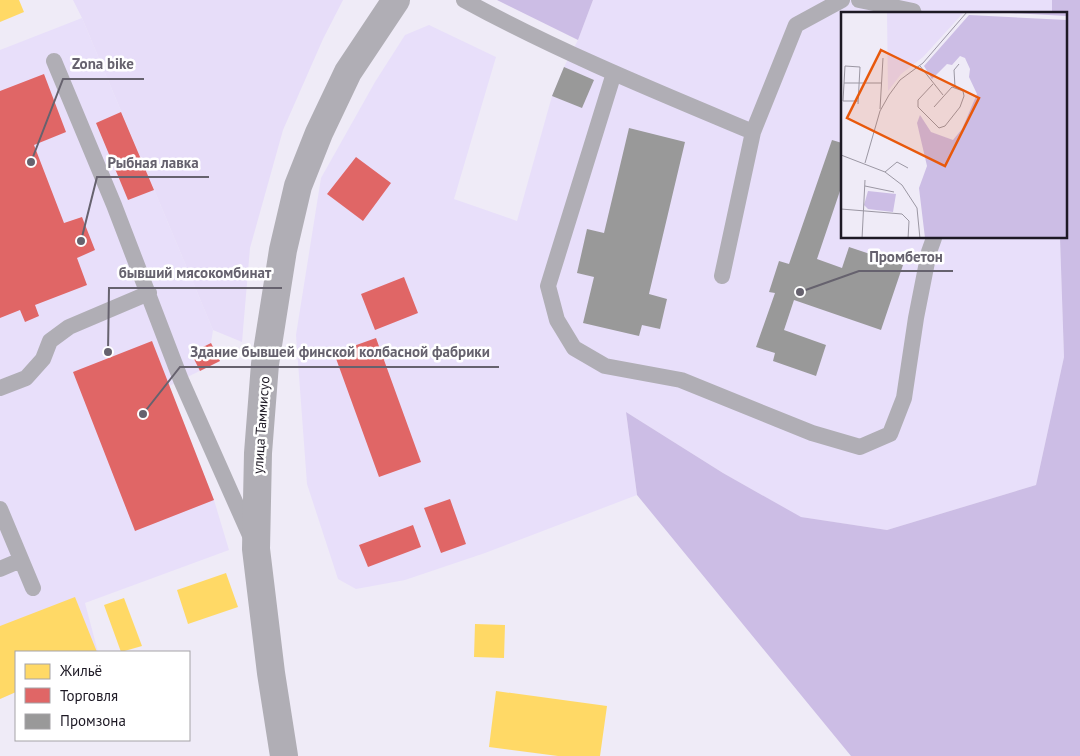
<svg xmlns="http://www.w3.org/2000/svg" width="1080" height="756" viewBox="0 0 1080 756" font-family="'PT Sans',sans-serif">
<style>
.built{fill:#e8dffa}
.green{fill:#e7ddf9}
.forest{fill:#ccbde5}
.homes{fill:#ffd966}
.shops{fill:#e06666}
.industry{fill:#999}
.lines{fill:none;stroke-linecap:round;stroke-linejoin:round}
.lane{stroke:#b0aeb5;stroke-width:16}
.street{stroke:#b0aeb5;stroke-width:28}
.labels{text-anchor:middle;stroke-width:5;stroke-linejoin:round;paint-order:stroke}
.street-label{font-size:14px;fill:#1d1924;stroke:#fff}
.inset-road{fill:none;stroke:#9b97a3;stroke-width:1}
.view{fill:#e8590c;fill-opacity:0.15;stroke:#e8590c;stroke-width:2.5}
.inset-edge{fill:none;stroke:#1d1924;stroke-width:2.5}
.leader{fill:none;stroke:#66626e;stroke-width:2}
.callout-dot{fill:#66626e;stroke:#fff;stroke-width:2}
.callout-label{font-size:15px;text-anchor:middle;font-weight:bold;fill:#66626e;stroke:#fff;stroke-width:5;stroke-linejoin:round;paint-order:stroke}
</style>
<rect width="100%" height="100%" fill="#efebf7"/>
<path class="built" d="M593,0H1052V14H842V238H1060L1064,357L1036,485L887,530L800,517L723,473L626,412L637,495L485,553L405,580L356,589L338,579L307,484L296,335L321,178L375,82L405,35L429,25L496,57L454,199L517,221L552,96L564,67L578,40Z
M82,18L213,330L211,343L220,361L169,386L214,500L229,550L85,603L98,652H16V692L0,699V50Z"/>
<path class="green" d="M73,0H343L323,39L283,130L250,248L242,342L213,330L82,18Z"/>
<path class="forest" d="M497,0H593L578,40Z
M1052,0H1080V756H851L637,495L626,412L723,473L801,517L887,530L1036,485L1064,357L1060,238H1066V14H1052Z"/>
<path class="homes" d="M0,0H19L24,12L0,22Z
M226,573L238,607L188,624L177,590Z
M75,597L97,652H16V692L0,699V626Z
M124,598L142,646L121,652L104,605Z
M475,624L505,625L504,658L474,657Z
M496,691L607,706L600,756H558L489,747Z"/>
<path class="shops" d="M44,74L66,132L34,145L64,223L82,217L95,250L77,258L87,285L35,305L39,316L25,322L20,310L0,318V91Z
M121,112L154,190L128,200L96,123Z
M356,157L391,183L363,221L327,194Z
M404,277L418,313L375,330L361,294Z
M376,338L421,462L379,477L334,353Z
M152,341L214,500L135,531L73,372Z
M211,343L220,361L200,371L191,353Z
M450,499L466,544L441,553L424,508Z
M413,525L421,547L368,567L359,545Z"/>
<path class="industry" d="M564,67L594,80L582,108L552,96Z
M629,128L685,142L649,294L667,299L660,329L642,325L639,336L583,323L594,277L577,273L587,229L604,233Z
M832,140L842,143V185L817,259L842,268L849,247L903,265L881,330L794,300L784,330L826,345L816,376L773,361L775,353L756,347L775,293L769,292L779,261L789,264Z"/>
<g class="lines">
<path class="lane" d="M464,0C557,51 655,91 753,132
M859,0L913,11L914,14
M54,61L114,205L181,380L252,540
M614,73L548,286L557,320L574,348L605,366L681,380L812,433L860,447L890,434L904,398L916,318L929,252L934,238
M722,276L753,132L796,25L842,0
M0,388L26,378L43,359L50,341L69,327L149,293
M0,509L33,588
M0,569L21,560"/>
<path class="street" d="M284,756L271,673L256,549L258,453L265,364L283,250L298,186L319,133L348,72L396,0"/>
</g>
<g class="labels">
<g class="street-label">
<text transform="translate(261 425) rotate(-86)" y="5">улица Таммисуо</text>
</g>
</g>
<g transform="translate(841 12)">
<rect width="226" height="226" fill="#efebf7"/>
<path d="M46,0H123L82,45L60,62L47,79Z" fill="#e7ddf9"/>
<path d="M151,0H226V4ZM128,3L226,8V226H84L78,176L86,154L76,111L79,103L90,120L112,128L121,117L136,82L128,65L129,57L124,46L119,44L111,53L106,52L91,67L83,54ZM27,179L55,182L52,200L27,197L23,193Z" fill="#ccbde5"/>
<path class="inset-road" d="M79,54L102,83M3,71H40M92,72L77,88V95L98,116L104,114L119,95L123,84L122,79L111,75L93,95M114,75L113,58L118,52M17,92L19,55L4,54L2,89H17M39,97L42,46M0,143L44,160L61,173L76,196L79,227M24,151L39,99L48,83L59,68L82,51L126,0M44,160L56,150L67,156M24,174L53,180M0,197L61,202L68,209L67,227M21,227L24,168"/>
<path class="view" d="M40,38L138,86L104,154L6,106Z"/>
<rect width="226" height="226" class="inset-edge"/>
</g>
<path class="leader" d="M31 162L63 79H144M81 241L97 177H209M800 292L859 271H953M108 352L109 288H282M143 414L180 367H499"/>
<g class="callout-dot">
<circle cx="31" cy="162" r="5"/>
<circle cx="81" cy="241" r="5"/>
<circle cx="800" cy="292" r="5"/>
<circle cx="108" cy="352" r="5"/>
<circle cx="143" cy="414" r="5"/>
</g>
<g class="callout-label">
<text x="103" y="69">Zona bike</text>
<text x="153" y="168">Рыбная лавка</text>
<text x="906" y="262">Промбетон</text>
<text x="195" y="278">бывший мясокомбинат</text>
<text x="340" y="357">Здание бывшей финской колбасной фабрики</text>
</g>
<rect x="15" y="651" width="175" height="90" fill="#ffffff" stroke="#a5a3a7"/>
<rect x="25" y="664" width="25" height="15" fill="#ffd966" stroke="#a5a3a7"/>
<text x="60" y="676" font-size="15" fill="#1d1924">Жильё</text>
<rect x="25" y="688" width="25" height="15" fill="#e06666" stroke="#a5a3a7"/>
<text x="60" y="701" font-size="15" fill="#1d1924">Торговля</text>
<rect x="25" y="714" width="25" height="15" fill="#999999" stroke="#a5a3a7"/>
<text x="60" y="726" font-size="15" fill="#1d1924">Промзона</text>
</svg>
